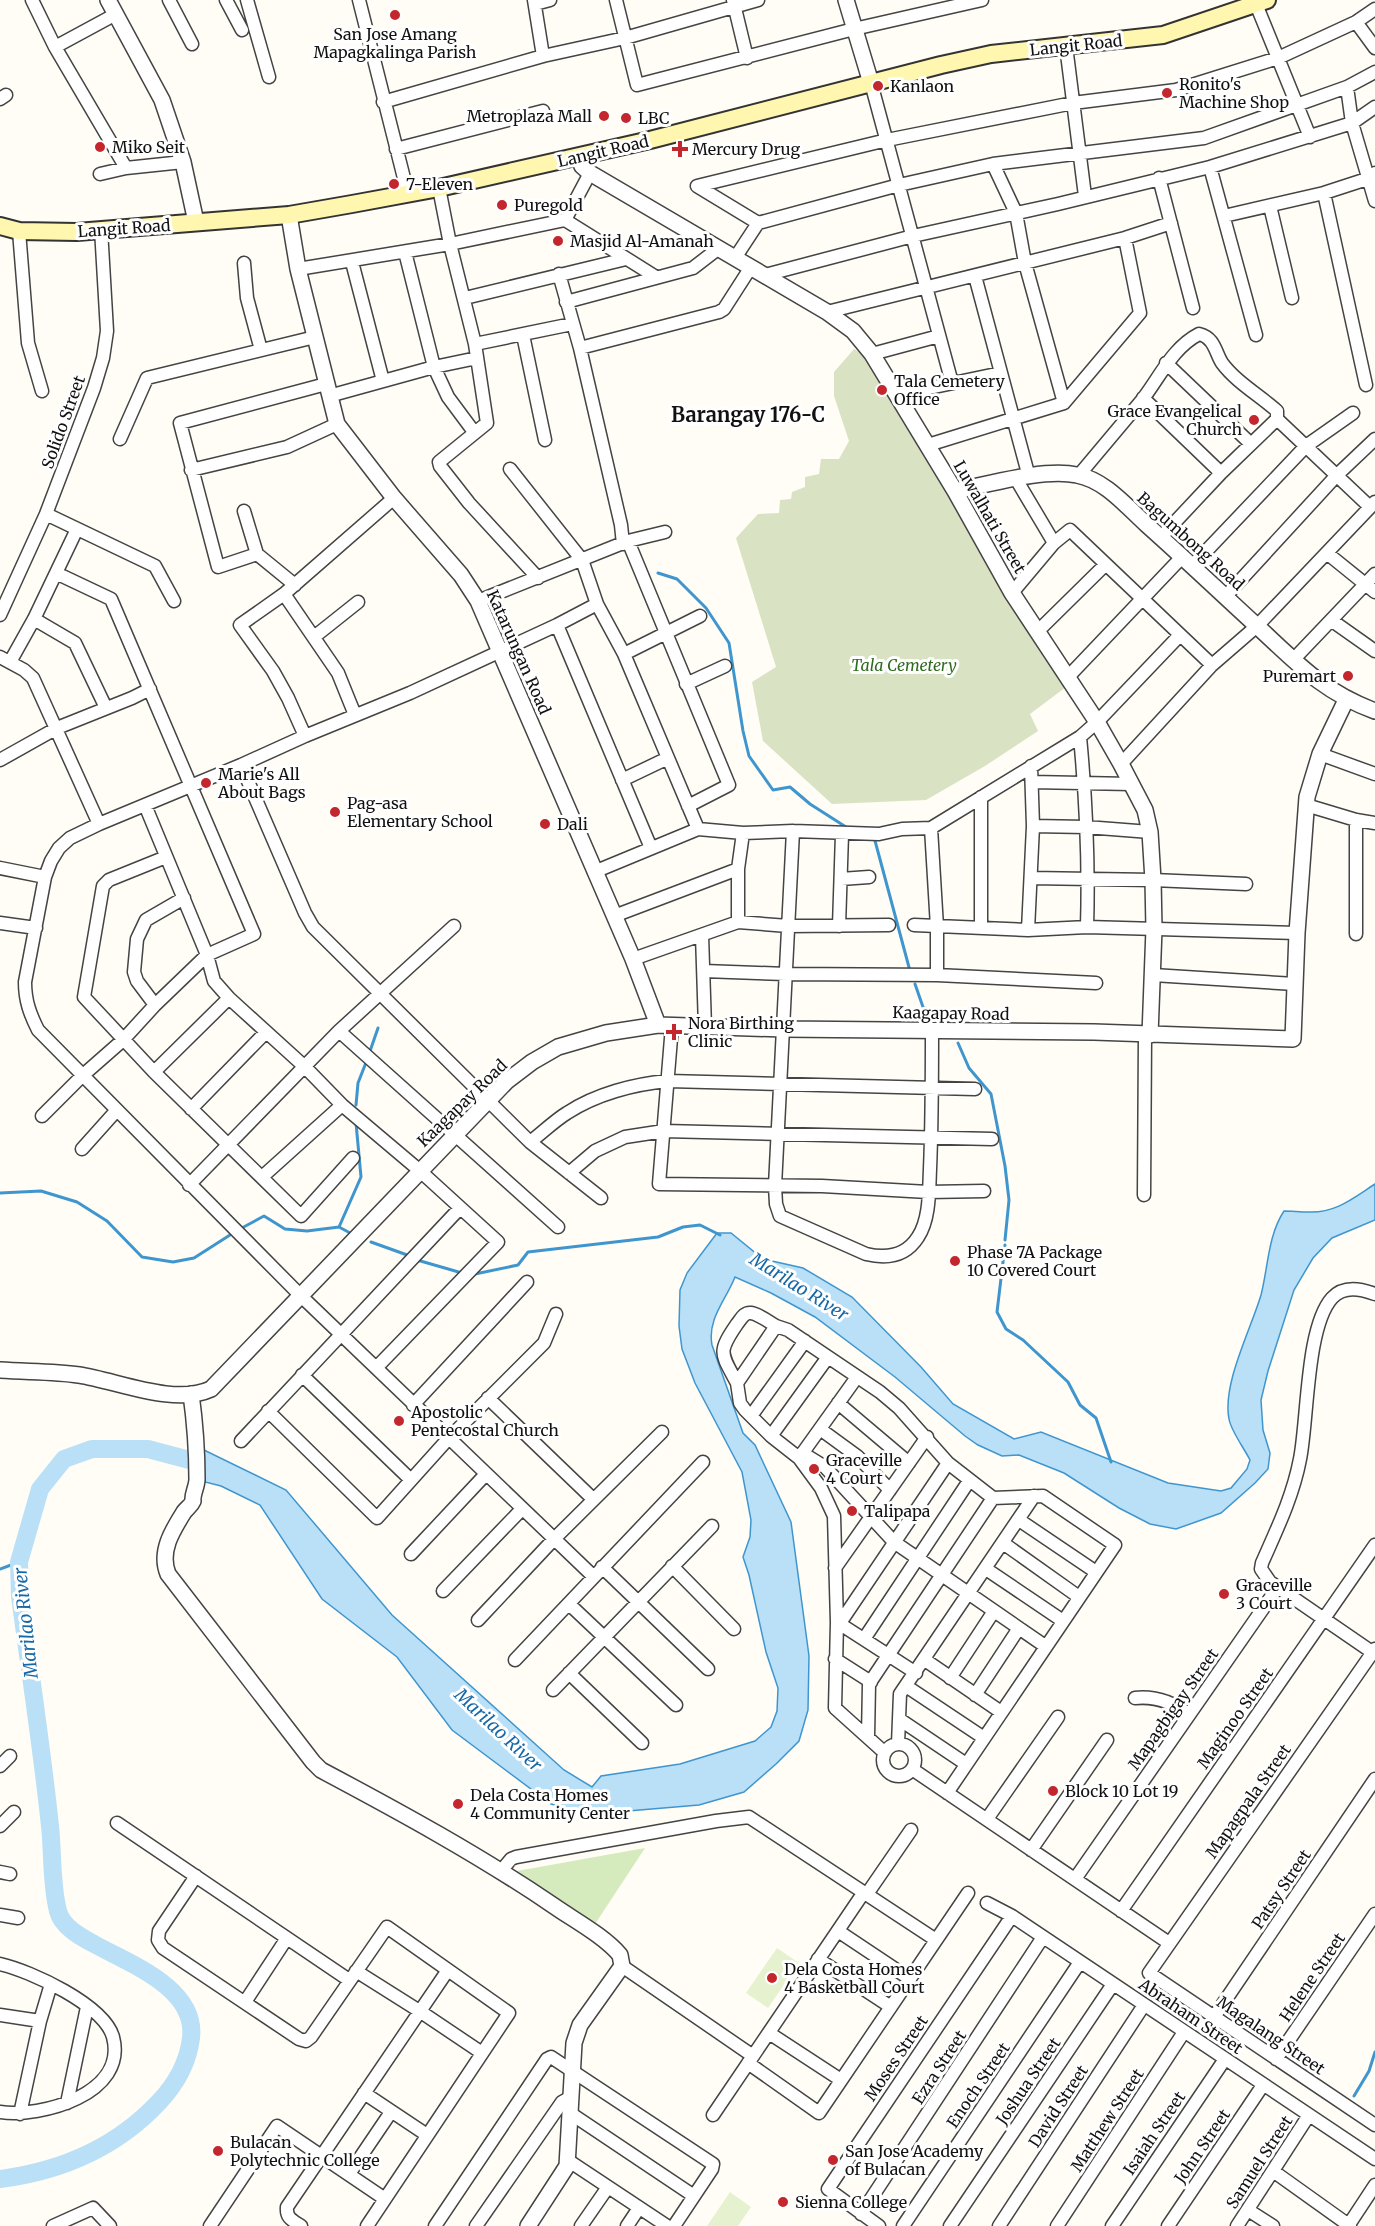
<svg xmlns="http://www.w3.org/2000/svg" width="1375" height="2226" viewBox="0 0 1375 2226" font-family="Merriweather,serif">
<style>
.green{fill:#d5ebbd}
.cemetery{fill:#d9e3c4}
.pitch{fill:#e6f2cf}
.water{fill:#b9e0f7;stroke:#3f96cf;stroke-width:1.5}
.lines{fill:none;stroke-linecap:round;stroke-linejoin:round}
.stream{stroke:#3f96cf;stroke-width:3}
.river{stroke:#b9e0f7;stroke-width:18}
.minor-casing{stroke:#444;stroke-width:15}
.tertiary-casing{stroke:#444;stroke-width:18}
.secondary-casing{stroke:#333;stroke-width:20}
.minor{stroke:#fff;stroke-width:12}
.tertiary{stroke:#fff;stroke-width:15}
.secondary{stroke:#fff6b0;stroke-width:16}
.poi-dot{fill:#c4262e;stroke:#fff;stroke-width:2}
.labels{text-anchor:middle;stroke-width:6;stroke-linejoin:round;paint-order:stroke}
.poi-label{font-size:16px;fill:#111;stroke:#fff;text-anchor:start}
.street-label{font-size:16px;fill:#111;stroke:#fff}
.park-label{font-size:16px;font-style:italic;fill:#2f6b1f;stroke:#fff}
.water-label{font-size:18px;font-style:italic;fill:#1768a6;stroke:#fff}
.quarter-label{font-size:20px;font-weight:bold;fill:#111;stroke:#fff}
</style>
<rect width="100%" height="100%" fill="#fffdf5"/>
<path class="green" d="M645,1848L595,1924L517,1871Z"/>
<path class="cemetery" d="M854,349L870,358L1066,687L1030,714L1038,731L985,766L926,800L832,804L763,741L752,682L776,667L736,538L758,514L779,513L780,500L791,499L792,492L805,487V477L819,474L821,459H839L849,441L834,396V372Z"/>
<path class="pitch" d="M777,1948L799,1963L768,2008L746,1993Z
M730,2192L751,2207L738,2226H707Z"/>
<path class="water" d="M1375,1184V1220L1332,1238L1313,1258L1294,1290L1268,1371L1261,1400L1263,1430L1270,1453L1268,1469L1255,1483L1221,1513L1176,1529L1150,1524L1119,1508L1064,1473L1019,1455L1002,1456L978,1445L965,1436L895,1377L815,1317L771,1293L735,1277C726,1300 707,1319 712,1345L743,1433L755,1445L791,1522L809,1656L808,1710L799,1741L776,1764L744,1792L699,1805L616,1812L606,1817L551,1804L452,1730L397,1657L322,1599L260,1505L221,1486L205,1482L204,1450L286,1490L392,1615L564,1770L592,1787L601,1776L680,1764L755,1741L771,1727L777,1711L778,1688L766,1652L749,1575L743,1557L750,1537L751,1520L742,1472L695,1383L682,1349L679,1326L680,1290L687,1273L717,1233H731L763,1259L803,1268L852,1297L921,1367L953,1404L1014,1439L1041,1432L1168,1483L1221,1491L1231,1488L1247,1469L1250,1460C1244,1448 1231,1431 1229,1419C1222,1384 1251,1329 1261,1295C1268,1268 1268,1235 1284,1211C1292,1211 1300,1212 1309,1212C1336,1213 1353,1198 1375,1184Z"/>
<g class="lines">
<path class="stream" d="M658,573L677,579L706,608L729,643L743,731L749,756L773,790L790,787L810,804L846,827
M874,837L910,971
M915,984L923,1007L951,1023
M958,1043L969,1068L991,1094L1005,1166L1009,1200L1005,1240
M369,1054L378,1028
M356,1105L358,1083L367,1060
M0,1193L41,1191L77,1202L107,1221L142,1257L173,1262L194,1258L230,1235
M339,1227L361,1177L356,1123
M240,1229L264,1216L285,1229L307,1231L339,1227L352,1234
M371,1242L410,1256
M1005,1245L997,1312L1006,1329L1023,1340L1068,1382L1080,1405L1096,1418L1111,1462
M417,1260L462,1273
M475,1274L518,1265L528,1252L658,1237L683,1227L700,1225L720,1235
M0,1569L19,1562
M1354,2096L1369,2071L1375,2052"/>
<path class="river" d="M0,2179C62,2171 116,2148 159,2102C176,2084 188,2063 191,2038C197,1988 130,1964 94,1944C81,1937 62,1927 58,1911C51,1884 53,1853 50,1826C42,1749 30,1672 20,1596L19,1562L40,1489L64,1459L92,1449H148L212,1466"/>
<g class="minor-casing">
<path id="minor" d="M32,0L55,47L126,168
M169,0L192,44
M226,0L242,30
M247,0L269,77
M359,0L408,194
M534,0L543,56
M616,0L637,85L854,29L982,0
M733,0L747,58
M535,4L550,0
M1256,4L1310,137
M1356,22L1375,48
M1066,46L1085,196
M55,47L116,14
M871,83L952,383
M1347,87L1352,123L1375,201
M0,99L6,95
M383,102L543,56L625,38L758,0
M396,149L543,111
M993,164L1016,213L1025,263L1064,403
M1210,167L1256,335
M100,174L126,168L183,162
M1159,178L1193,308
M697,186L887,140L1073,103L1176,90L1278,58L1356,22L1375,9
M697,186L758,223
M439,188L450,244L475,344L487,423L439,462L440,466L469,503L538,578
M1324,193L1366,385
M1270,206L1292,298
M1224,216L1324,193L1367,179L1375,173
M565,220L590,173
M19,231L28,343L42,391
M405,252L434,367L448,397L474,432
M735,258L758,223L899,185L993,164L1204,138L1347,87L1375,72
M352,262L383,381
M244,263L247,298L261,350
M298,269L450,244L565,220L656,277
M559,274L580,348L621,525L623,544
M765,275L913,236L1058,204L1210,167L1352,123L1375,107
M975,276L1029,477
M465,298L626,259
M566,302L693,268L719,248
M827,312L1125,238L1171,223
M523,335L545,440
M475,344L572,324
M580,348L719,312L724,309L751,267
M872,354L939,336
M1166,363L1251,444
M896,395L1001,373
M329,396L434,367L477,358
M1143,398L1221,473
M120,439L147,378L315,337
M928,445L1064,403L1140,313L1125,238
M510,469L582,560L597,604L624,654L698,829
M191,470L287,447L337,424
M1079,475C1100,450 1121,425 1142,400C1160,377 1172,348 1199,334C1215,338 1215,352 1222,363C1236,382 1259,395 1277,411V419L1370,507
M1016,479L1054,543
M244,511L257,554L218,567L180,423L326,384
M46,514L155,566L174,601
M1161,537L1221,473L1277,419
M628,541L729,785L688,806
M257,554L295,585
M1328,554L1375,592
M1192,566L1306,446L1353,413
M1012,593L1054,543L1070,530L1212,665
M284,594L338,673L355,715
M1225,597L1337,475L1375,439
M478,601L628,541L665,532
M0,615L46,514L94,388L103,358L107,331L101,229
M34,619L75,643L106,708
M1331,620L1375,651
M557,625L651,848
M1037,632L1105,565
M314,637L358,602
M624,654L700,616
M0,657L24,670L33,678L99,824
M1293,660L1375,574
M10,662L34,619L77,529
M1067,678L1182,557
M686,684L725,666
M305,736L288,698L273,671L240,625L284,594L394,498
M1080,737C1086,800 1089,864 1087,927
M1320,754L1375,774
M0,760L57,728L132,698L150,689
M1121,764L1212,665L1257,626L1375,502
M241,765L305,913L313,927L530,1142L601,1198
M622,780L668,758
M1032,782L1131,784
M981,797V928
M145,805L207,955L214,981L229,998L305,1067L342,1105L419,1170L498,1242L376,1368
M1306,805L1356,820L1375,823
M1356,820V934
M1033,826L1086,827L1150,832
M931,828L937,927V975
M793,831L775,1186L776,1204L780,1216L866,1254C887,1259 906,1256 918,1237C930,1219 929,1190 930,1169C932,1123 932,1077 932,1031
M166,857L109,880L103,886L84,997L154,1072L301,1216L353,1158
M0,868L45,877
M594,872L698,829L743,833L793,831L879,834L902,829L931,828L1080,737L1097,722L1180,635
M1031,878L1153,880L1246,884
M841,879L869,877
M614,916L738,869
M738,922V869L743,833
M0,923L36,928
M914,925L1028,930L1087,927L1297,933
M839,926L842,834
M1028,930L1033,826L1031,766
M702,935L705,1027
M633,959L738,922L788,926L889,925
M704,971L786,974L937,975L1096,983
M1153,975L1295,984
M155,1005L137,981L134,972L137,939L146,920L184,898
M672,1026L659,1184L822,1186L928,1192L984,1191
M339,1031L558,1227
M154,1072L229,998
M191,1109L266,1032
M42,1116L82,1076L123,1040L155,1005L207,955L254,934L111,599L56,573
M530,1142C542,1133 554,1121 567,1113C596,1094 634,1084 668,1081L975,1089
M82,1149L116,1111
M569,1173L595,1151L625,1137L664,1131L992,1139
M262,1177L342,1105
M189,1185L339,1031L454,926
M1144,1195L1145,1035
M1375,1294C1361,1289 1344,1285 1332,1298C1306,1327 1308,1419 1300,1459C1293,1496 1277,1529 1262,1563L1261,1569L1270,1582L1375,1654
M302,1375L411,1480
M737,1383C721,1353 717,1353 737,1324C741,1319 744,1312 751,1313C759,1314 769,1322 776,1326
M488,1398L593,1499
M838,1403L909,1463
M413,1405L527,1282
M268,1411L377,1518L448,1439L544,1343L556,1314
M751,1416L805,1341
M820,1429L857,1456L890,1490
M771,1436L828,1357
M241,1441L460,1208
M802,1453L825,1467L894,1542L1045,1646
M799,1458L857,1377
M1019,1520L1096,1572
M1003,1543L1079,1597
M411,1554L486,1474
M672,1566L734,1629
M602,1567L708,1669
M835,1568L927,1437
M986,1569L1063,1621
M593,1576L300,1295L38,1030C30,1014 25,1001 25,982L45,877L51,861L59,848L70,838L99,824L241,765L305,736L410,693L557,625L597,604
M443,1591L522,1509
M569,1604L676,1705
M478,1620L554,1539L662,1432
M837,1622L916,1673
M840,1623L948,1463
M864,1639L969,1481
M1375,1649L1149,1973L1375,2125
M835,1659L871,1682
M515,1660L703,1462
M925,1660L1001,1712
M569,1673L642,1743
M950,1678L994,1611
M906,1686L984,1738
M553,1690L712,1526
M975,1695L1019,1628
M1135,1698C1155,1696 1173,1702 1189,1715
M899,1719L966,1764
M868,1737L869,1684L993,1498
M898,1744L900,1694L1034,1496
M883 1760a16 16 0 1 1 32 0a16 16 0 1 1-32 0Z
M885,1753L835,1708L837,1622L834,1516L821,1488L799,1458L771,1436L745,1410L740,1403L737,1383L776,1326L788,1330L880,1392L899,1408L948,1463L993,1498L1043,1496L1115,1545L947,1793
M0,1766L10,1756
M912,1769L1169,1943
M987,1819L1058,1717
M117,1823L349,1980
M0,1826L14,1812
M1031,1850L1107,1740
M501,1871L511,1859L516,1857L716,1821L749,1817L936,1940
M0,1872L10,1874
M196,1876L159,1931L158,1940L163,1948L299,2039L306,2041L311,2037L387,1927L509,2013L367,2226
M1075,1879L1278,1587
M867,1894L911,1830
M987,1903L1012,1916L1375,2159
M1121,1911L1375,1545
M0,1915L18,1918
M838,1931L910,1979
M818,1959L891,2007
M0,1964C31,1971 104,2005 113,2037C128,2094 41,2118 0,2112
M622,1966L753,2056
M356,1971L421,2012L482,2053
M245,2002L287,1938
M0,2015L40,2021
M1214,2017L1375,1779
M769,2033L841,2080
M1276,2059L1375,1914
M748,2063L819,2113L968,1893
M364,2093L427,2135
M67,2103L87,2007
M570,2113L694,2196
M20,2114L40,2021L51,1984
M713,2115L864,1892
M569,2161L667,2226
M1273,2171L1350,2226
M349,2174L391,2112
M1248,2210L1273,2226
M861,2214L1043,1937
M53,2226L93,2208L110,2226
M210,2226L277,2126L385,2199
M301,2226C292,2220 286,2218 287,2207L448,1970
M435,2226L547,2059L551,2057L713,2164L712,2169L674,2226
M476,2226L562,2102L571,2097
M581,2226L608,2187
M627,2226L639,2208
M879,2226L828,2189L1012,1916
M903,2226L1080,1962
M950,2226L1113,1984
M999,2226L1144,2005
M1057,2226L1184,2032
M1112,2226L1225,2059
M1168,2226L1263,2085
M1237,2226L1309,2115
M1348,2226L1375,2185"/>
</g>
<g class="tertiary-casing">
<path id="tertiary" d="M108,0L162,100L183,162L196,222
M846,0L871,83
M578,157L582,166L590,173L827,312L853,331L872,354L955,491L1012,593L1097,722L1121,764L1145,810L1150,832L1153,880L1154,929L1150,1035
M289,215L298,269L337,424L394,498L461,575L478,601L633,959L658,1025
M955,491C990,484 1044,468 1077,475C1105,480 1126,506 1147,525C1184,558 1221,593 1258,627C1297,663 1323,692 1375,711
M0,1370C26,1372 53,1371 79,1375C118,1381 174,1406 211,1389L507,1081L532,1062L558,1047L606,1033L658,1025L783,1029L1094,1032L1293,1039L1297,933L1307,797L1320,754L1346,700
M191,1394C195,1423 197,1450 197,1479C197,1487 192,1494 193,1501C191,1506 187,1508 184,1512C172,1531 159,1552 168,1574L313,1762L321,1770C400,1812 479,1855 554,1906C574,1920 604,1936 620,1955L622,1966L580,2025L574,2043L567,2166L528,2226"/>
</g>
<g class="secondary-casing">
<path id="secondary" d="M0,226L19,231L77,232L289,215L352,204L439,188L650,140L941,65L991,54L1163,35L1267,0"/>
</g>
<use href="#minor" class="minor"/>
<use href="#tertiary" class="tertiary"/>
<use href="#secondary" class="secondary"/>
</g>
<g class="poi-dot">
<circle cx="395" cy="15" r="6"/>
<circle cx="878" cy="86" r="6"/>
<circle cx="1167" cy="93" r="6"/>
<circle cx="604" cy="116" r="6"/>
<circle cx="626" cy="118" r="6"/>
<circle cx="100" cy="147" r="6"/>
<path d="M677 140h6v6h6v6h-6v6h-6v-6h-6v-6h6z"/>
<circle cx="394" cy="184" r="6"/>
<circle cx="502" cy="205" r="6"/>
<circle cx="558" cy="241" r="6"/>
<circle cx="882" cy="390" r="6"/>
<circle cx="1254" cy="420" r="6"/>
<circle cx="1348" cy="676" r="6"/>
<circle cx="206" cy="783" r="6"/>
<circle cx="335" cy="812" r="6"/>
<circle cx="545" cy="824" r="6"/>
<path d="M671 1023h6v6h6v6h-6v6h-6v-6h-6v-6h6z"/>
<circle cx="955" cy="1261" r="6"/>
<circle cx="399" cy="1421" r="6"/>
<circle cx="814" cy="1469" r="6"/>
<circle cx="852" cy="1511" r="6"/>
<circle cx="1224" cy="1594" r="6"/>
<circle cx="1053" cy="1791" r="6"/>
<circle cx="458" cy="1804" r="6"/>
<circle cx="772" cy="1978" r="6"/>
<circle cx="218" cy="2151" r="6"/>
<circle cx="833" cy="2160" r="6"/>
<circle cx="783" cy="2202" r="6"/>
</g>
<g class="labels">
<g class="poi-label">
<text x="395" y="40" text-anchor="middle">San Jose Amang<tspan x="395" dy="18">Mapagkalinga Parish</tspan></text>
<text x="1179" y="90">Ronito's<tspan x="1179" dy="18">Machine Shop</tspan></text>
<text x="890" y="92">Kanlaon</text>
<text x="592" y="122" text-anchor="end">Metroplaza Mall</text>
<text x="638" y="124">LBC</text>
<text x="112" y="153">Miko Seit</text>
<text x="692" y="155">Mercury Drug</text>
<text x="406" y="190">7-Eleven</text>
<text x="514" y="211">Puregold</text>
<text x="570" y="247">Masjid Al-Amanah</text>
<text x="894" y="387">Tala Cemetery<tspan x="894" dy="18">Office</tspan></text>
<text x="1242" y="417" text-anchor="end">Grace Evangelical<tspan x="1242" dy="18">Church</tspan></text>
<text x="1336" y="682" text-anchor="end">Puremart</text>
<text x="218" y="780">Marie's All<tspan x="218" dy="18">About Bags</tspan></text>
<text x="347" y="809">Pag-asa<tspan x="347" dy="18">Elementary School</tspan></text>
<text x="557" y="830">Dali</text>
<text x="688" y="1029">Nora Birthing<tspan x="688" dy="18">Clinic</tspan></text>
<text x="967" y="1258">Phase 7A Package<tspan x="967" dy="18">10 Covered Court</tspan></text>
<text x="411" y="1418">Apostolic<tspan x="411" dy="18">Pentecostal Church</tspan></text>
<text x="826" y="1466">Graceville<tspan x="826" dy="18">4 Court</tspan></text>
<text x="864" y="1517">Talipapa</text>
<text x="1236" y="1591">Graceville<tspan x="1236" dy="18">3 Court</tspan></text>
<text x="1065" y="1797">Block 10 Lot 19</text>
<text x="470" y="1801">Dela Costa Homes<tspan x="470" dy="18">4 Community Center</tspan></text>
<text x="784" y="1975">Dela Costa Homes<tspan x="784" dy="18">4 Basketball Court</tspan></text>
<text x="230" y="2148">Bulacan<tspan x="230" dy="18">Polytechnic College</tspan></text>
<text x="845" y="2157">San Jose Academy<tspan x="845" dy="18">of Bulacan</tspan></text>
<text x="795" y="2208">Sienna College</text>
</g>
<g class="street-label">
<text transform="translate(1076 45) rotate(-6)" y="6">Langit Road</text>
<text transform="translate(603 151) rotate(-13)" y="6">Langit Road</text>
<text transform="translate(124 228) rotate(-4)" y="6">Langit Road</text>
<text transform="translate(63 422) rotate(-70)" y="6">Solido Street</text>
<text transform="translate(990 517) rotate(60)" y="6">Luwalhati Street</text>
<text transform="translate(1191 541) rotate(42)" y="6">Bagumbong Road</text>
<text transform="translate(519 652) rotate(66)" y="6">Katarungan Road</text>
<text transform="translate(951 1013) rotate(1)" y="6">Kaagapay Road</text>
<text transform="translate(462 1103) rotate(-44)" y="6">Kaagapay Road</text>
<text transform="translate(1173 1709) rotate(-55)" y="6">Mapagbigay Street</text>
<text transform="translate(1235 1718) rotate(-55)" y="6">Maginoo Street</text>
<text transform="translate(1248 1801) rotate(-55)" y="6">Mapagpala Street</text>
<text transform="translate(1281 1889) rotate(-56)" y="6">Patsy Street</text>
<text transform="translate(1312 1977) rotate(-56)" y="6">Helene Street</text>
<text transform="translate(1191 2016) rotate(34)" y="6">Abraham Street</text>
<text transform="translate(1271 2035) rotate(34)" y="6">Magalang Street</text>
<text transform="translate(896 2058) rotate(-56)" y="6">Moses Street</text>
<text transform="translate(939 2067) rotate(-57)" y="6">Ezra Street</text>
<text transform="translate(1028 2081) rotate(-56)" y="6">Joshua Street</text>
<text transform="translate(978 2085) rotate(-56)" y="6">Enoch Street</text>
<text transform="translate(1058 2106) rotate(-57)" y="6">David Street</text>
<text transform="translate(1107 2120) rotate(-57)" y="6">Matthew Street</text>
<text transform="translate(1154 2133) rotate(-56)" y="6">Isaiah Street</text>
<text transform="translate(1202 2146) rotate(-56)" y="6">John Street</text>
<text transform="translate(1259 2162) rotate(-57)" y="6">Samuel Street</text>
</g>
<g class="park-label">
<text x="904" y="671">Tala Cemetery</text>
</g>
<g class="water-label">
<text transform="translate(799 1287) rotate(32)" y="6">Marilao River</text>
<text transform="translate(26 1623) rotate(-96)" y="6">Marilao River</text>
<text transform="translate(498 1730) rotate(43)" y="6">Marilao River</text>
</g>
<g class="quarter-label">
<text x="748" y="422">Barangay 176-C</text>
</g>
</g>
</svg>
